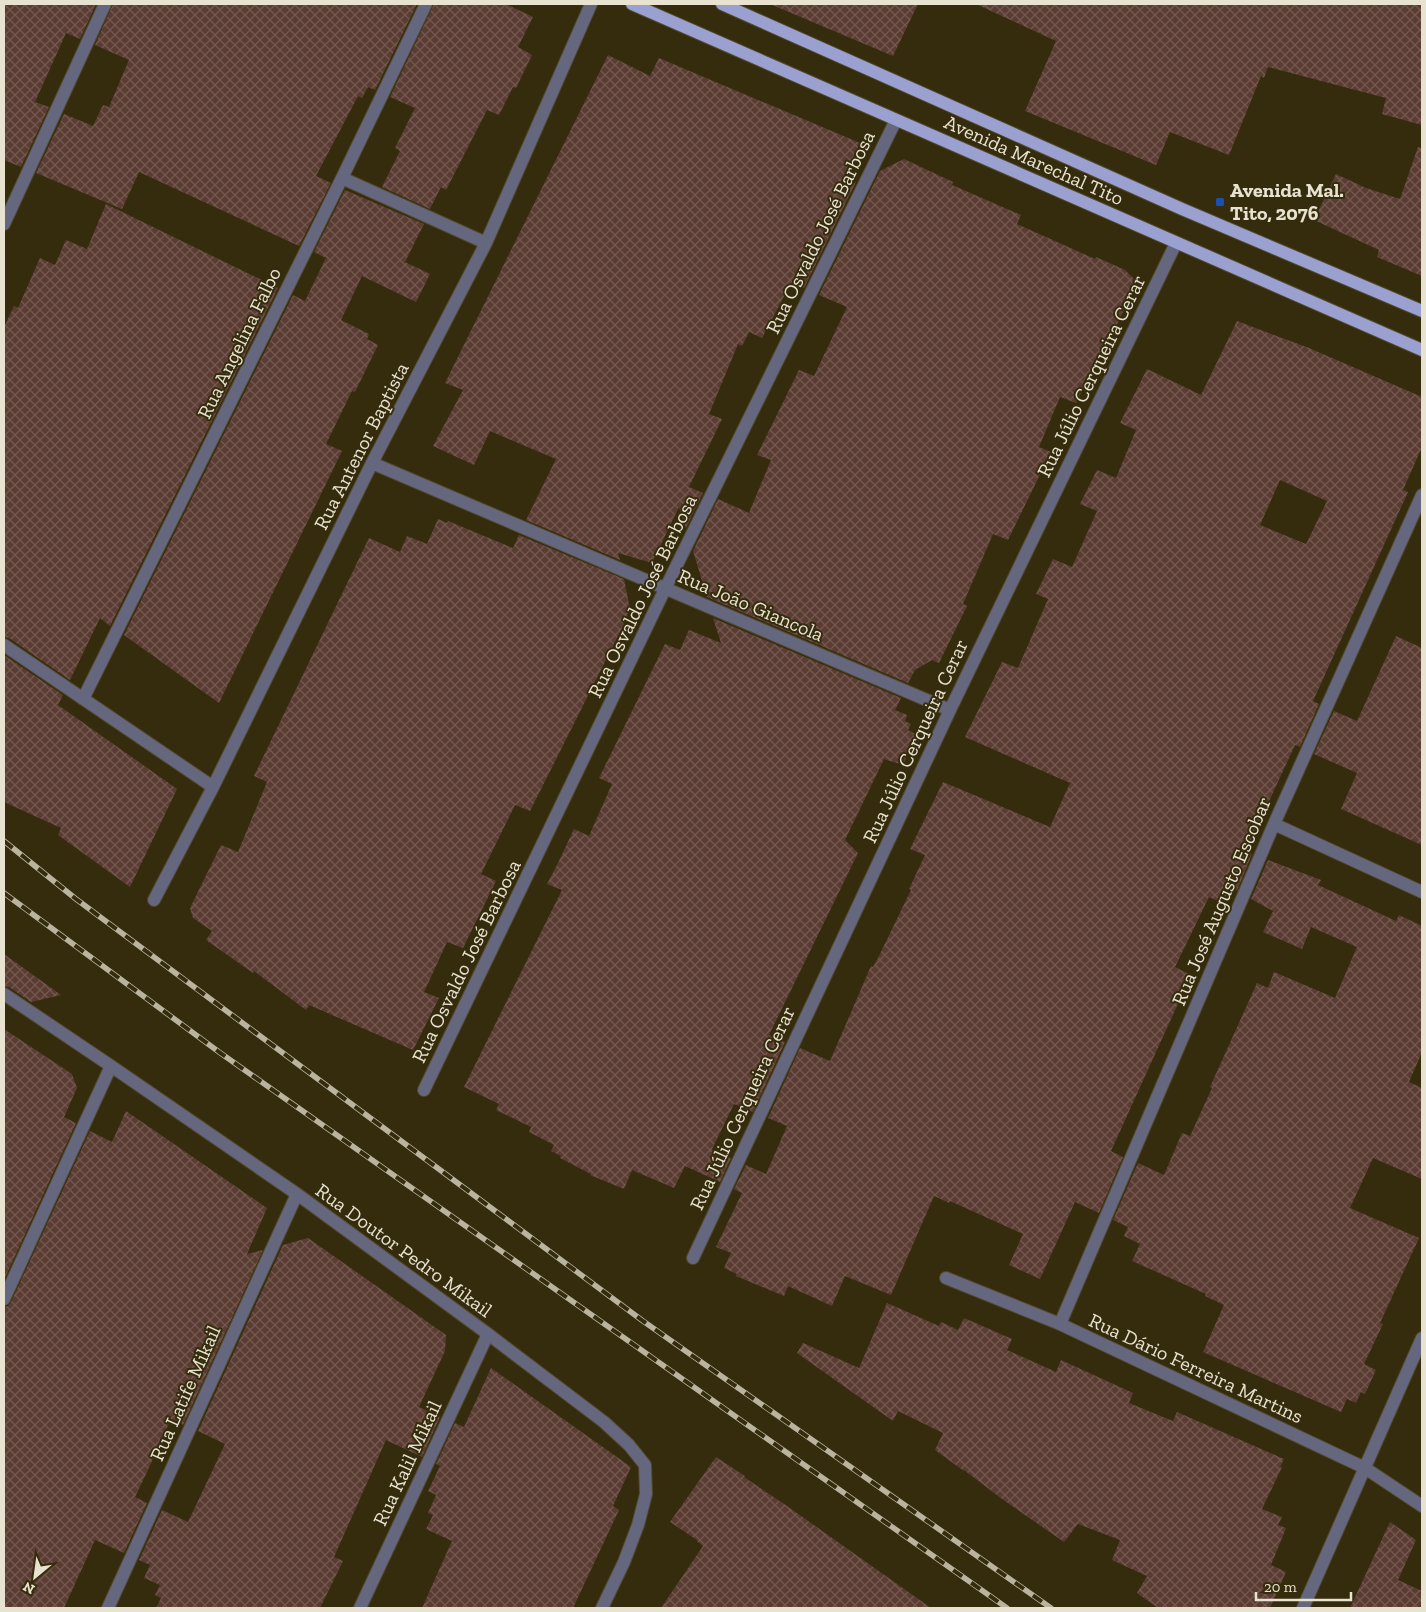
<svg xmlns="http://www.w3.org/2000/svg" width="1426" height="1612" viewBox="0 0 1426 1612" font-family="'Zilla Slab',serif">
<style>
.building{fill:url(#building-cross-hatch);fill-rule:evenodd}
.lines{fill:none;stroke-linecap:round;stroke-linejoin:round}
.minor-casing{stroke:#52492d;stroke-width:14}
.primary-casing{stroke:#52492d;stroke-width:14}
.minor{stroke:#64677e;stroke-width:12}
.primary{stroke:#9aa0cf;stroke-width:12}
.rail-casing{stroke:#bab49f;stroke-width:5.5}
.rail{stroke:#352c0e;stroke-width:4;stroke-dasharray:11;stroke-linecap:butt}
.transit-dot{fill:#1a4fb4;stroke:#352c0e;stroke-width:2}
.labels{text-anchor:middle;stroke-width:4;stroke-linejoin:round;paint-order:stroke}
.street-label{font-size:20px;fill:#e8e3d1;stroke:#352c0e}
.poi-label{font-size:20px;font-weight:bold;fill:#e8e3d1;stroke:#352c0e;text-anchor:start}
</style>
<defs>
<pattern id="building-cross-hatch" width="8" height="8" patternUnits="userSpaceOnUse" patternTransform="scale(1.25)"><rect width="8" height="8" fill="#5b3c33"/><path d="M0 0l8 8M0 8l8-8" fill="none" stroke="#735850"/></pattern>
</defs>
<rect width="100%" height="100%" fill="#352c0e"/>
<path class="building" d="M4,4H96L80,39L66,33L35,102L49,107L21,167L4,160Z
M113,4H417L375,90L368,87L362,98L358,96L316,176L331,183L299,246L139,172L122,209L36,173L64,114L93,126L103,105L109,107L129,60L95,45Z
M434,4H506L533,17L518,47L532,55L516,88L513,87L499,115L487,110L446,190L441,187L430,209L382,187L400,151L395,148L415,108L390,97Z
M770,4H918L893,56Z
M976,4H1422V125L1382,114L1386,98L1268,67L1264,78L1261,76L1229,155L1170,132L1156,165L1025,111L1056,41Z
M608,55L650,76L659,58L860,143L836,192L856,182L804,288L791,283L762,338L749,332L742,346L738,344L709,414L722,419L689,487L703,493L686,528L679,507L652,563L618,553L620,560L526,520L556,459L490,431L474,465L433,446L463,390L445,383Z
M1418,147L1422,148V276L1377,257L1379,250L1314,220L1336,174L1366,188L1400,199Z
M904,159L953,182L952,185L1021,215L1017,224L1095,259L1096,257L1125,270L1137,282L1106,348H1103L1076,403L1060,397L1039,447L1051,452L1008,540L993,534L963,604L967,606L939,663L932,660L915,670L908,683L707,597L693,551L718,499L749,513L771,460L757,455L799,370L814,376L847,307L819,295L880,171Z
M345,190L424,224L405,262L430,274L416,302L362,276L341,320L369,334L367,339L378,345L355,392L352,391L326,444L342,451L219,703L124,635L293,295L305,301L326,258L314,252Z
M106,204L278,288L110,626L100,618L70,680L9,638L4,637V327L14,306L18,308L40,258L55,265L66,240L87,249Z
M1237,321L1309,348L1422,397V447L1403,490L1408,492L1313,701L1319,704L1300,747L1295,745L1246,851L1252,854L1237,891L1231,888L1223,903L1209,897L1175,967L1191,975L1111,1151L1123,1157L1099,1213L1075,1202L1040,1279L1009,1265L1023,1234L950,1201L949,1203L934,1196L891,1295L845,1276L832,1306L788,1286L784,1296L736,1276L737,1274L724,1268L731,1253L716,1247L742,1193L734,1189L746,1165L766,1174L787,1126L768,1118L800,1048L830,1061L871,966L873,967L878,958L911,890L909,889L925,855L910,849L943,782L1050,827L1070,783L965,737L1002,662L1018,668L1048,599L1036,594L1053,559L1072,567L1097,511L1080,504L1097,470L1116,478L1136,430L1120,423L1147,369L1201,395ZM1280,480L1327,501L1306,544L1260,525Z
M438,519L447,523L448,521L513,548L519,535L624,579L630,609L623,624H624L530,811L515,805L481,874L496,881L463,948L447,942L424,992L439,998L413,1050L309,1005L306,1010L254,971L253,973L206,940L212,931L193,918L190,908L221,845L238,852L267,782L254,776L369,538L400,552L407,536L427,544Z
M713,618L901,698L895,710L907,715L905,721L911,724L908,730L917,735L903,765L884,759L845,840L858,853L769,1035L785,1042L753,1112L734,1104L712,1149L731,1158L720,1182L685,1166L674,1188L632,1170L624,1189L590,1175L591,1174L560,1158L561,1156L551,1151L554,1145L529,1132L531,1127L496,1110L499,1104L464,1087L562,890L547,884L558,863L574,829L589,836L612,784L599,778L665,644L680,650L689,630L721,643Z
M1396,636L1422,648V845L1341,809L1357,773L1314,754L1334,711L1357,721Z
M4,655L63,695L58,705L177,789L130,887L58,835L61,828L4,802Z
M1268,860L1321,880L1318,885L1396,921L1399,915L1422,926V1052L1409,1082L1422,1088V1179L1373,1158L1350,1208L1419,1238L1380,1323L1383,1324L1364,1364L1376,1370L1365,1394L1361,1392L1356,1403L1347,1399L1341,1412L1203,1352L1224,1305L1205,1296L1206,1294L1132,1261L1140,1244L1124,1236L1128,1227L1113,1220L1138,1163L1164,1175L1182,1133L1190,1136L1212,1088L1210,1087L1257,983L1268,988L1274,972L1335,998L1357,947L1311,927L1302,949L1263,932L1273,911L1251,899Z
M4,954L61,995L31,1002L9,987L4,986Z
M4,1029L72,1074L77,1088L64,1117L76,1123L4,1280Z
M126,1111L267,1208L247,1254L263,1250L183,1425L171,1419L147,1472L135,1497L147,1503L124,1553L95,1540L64,1608H4V1307L8,1306L11,1302L90,1131L112,1142Z
M308,1238L446,1335L445,1351L419,1407L440,1417L422,1457L386,1440L334,1557L343,1561L320,1608H156L161,1598L155,1595L160,1585L144,1578L150,1565L139,1560L162,1510L188,1522L225,1444L198,1431L283,1245Z
M887,1303L939,1326L941,1322L958,1330L964,1318L1012,1339L1007,1350L1056,1372L1061,1360L1133,1393L1129,1403L1173,1421L1177,1412L1284,1459L1280,1467H1282L1262,1509L1282,1517L1278,1525L1286,1528L1271,1565L1286,1572L1270,1608H1158L1137,1593L1147,1576L1112,1560L1120,1540L1078,1524L1064,1542L1002,1499L964,1470V1471L935,1450L943,1433L898,1411L893,1421L797,1353L803,1343L859,1368Z
M491,1368L631,1467L613,1506L619,1510L573,1608H422L452,1541L426,1529L433,1515L428,1513L436,1495L428,1491L440,1466L436,1464L455,1423L464,1427Z
M716,1457L745,1476L744,1477L787,1506L931,1608H661L703,1546L697,1541V1540L670,1522Z
M1390,1522L1416,1540L1398,1580L1422,1591V1608H1350Z"/>
<g class="lines">
<g class="minor-casing">
<path id="minor" d="M342,178L486,243
M4,224L105,4
M372,463L950,710
M4,645L213,787
M83,699L342,178L426,4
M1274,824L1422,892
M154,900L213,787L372,463L486,243L591,4
M4,994L111,1066L297,1194L488,1334L604,1422L629,1445L645,1465L646,1494L638,1525L624,1562L602,1608
M424,1090L665,589L896,120
M693,1258L950,710L1176,243
M946,1278L1060,1324L1365,1468L1422,1506
M4,1299L111,1066
M1060,1324L1274,824L1422,495
M108,1608L297,1194
M360,1608L488,1334
M1303,1608L1422,1338"/>
</g>
<g class="primary-casing">
<path id="primary" d="M632,4L1422,350
M722,4L1182,209L1422,311"/>
</g>
<use href="#minor" class="minor"/>
<use href="#primary" class="primary"/>
<g class="rail-casing">
<path id="rail" d="M4,841L76,899L643,1321L1051,1608
M4,893L219,1052L1007,1608"/>
</g>
<use href="#rail" class="rail"/>
</g>
<rect class="transit-dot" x="1215" y="197" width="10" height="10" rx="2.5"/>
<g class="labels">
<g class="street-label">
<text transform="translate(1034 160) rotate(24)" y="7">Avenida Marechal Tito</text>
<text transform="translate(820 232) rotate(-64)" y="7">Rua Osvaldo José Barbosa</text>
<text transform="translate(239 343) rotate(-64)" y="7">Rua Angelina Falbo</text>
<text transform="translate(1091 376) rotate(-64)" y="7">Rua Júlio Cerqueira Cerar</text>
<text transform="translate(361 446) rotate(-63)" y="7">Rua Antenor Baptista</text>
<text transform="translate(642 596) rotate(-64)" y="7">Rua Osvaldo José Barbosa</text>
<text transform="translate(751 605) rotate(23)" y="7">Rua João Giancola</text>
<text transform="translate(915 741) rotate(-65)" y="7">Rua Júlio Cerqueira Cerar</text>
<text transform="translate(1221 901) rotate(-67)" y="7">Rua José Augusto Escobar</text>
<text transform="translate(466 961) rotate(-64)" y="7">Rua Osvaldo José Barbosa</text>
<text transform="translate(742 1108) rotate(-65)" y="7">Rua Júlio Cerqueira Cerar</text>
<text transform="translate(404 1250) rotate(36)" y="7">Rua Doutor Pedro Mikail</text>
<text transform="translate(1196 1368) rotate(25)" y="7">Rua Dário Ferreira Martins</text>
<text transform="translate(185 1393) rotate(-66)" y="7">Rua Latife Mikail</text>
<text transform="translate(407 1463) rotate(-65)" y="7">Rua Kalil Mikail</text>
</g>
<g class="poi-label">
<text x="1230" y="197">Avenida Mal.<tspan x="1230" dy="23">Tito, 2076</tspan></text>
</g>
</g>
<rect width="1426" height="1612" fill="none" stroke="#e8e3d1" stroke-width="10"/>
<g transform="translate(35 1577) rotate(209)" stroke="#352c0e" stroke-width="4" paint-order="stroke">
<path d="M0-4L9 19L0 12L-9 19Z" fill="#e8e3d1"/>
<text y="-8" font-size="14" font-weight="bold" text-anchor="middle" fill="#e8e3d1">N</text>
</g>
<path d="M1256 1592v8h95v-8" fill="none" stroke="#e8e3d1" stroke-width="2.5"/>
<text x="1264" y="1592" font-size="15" fill="#e8e3d1" stroke="#352c0e" stroke-width="4" paint-order="stroke">20 m</text>
</svg>
